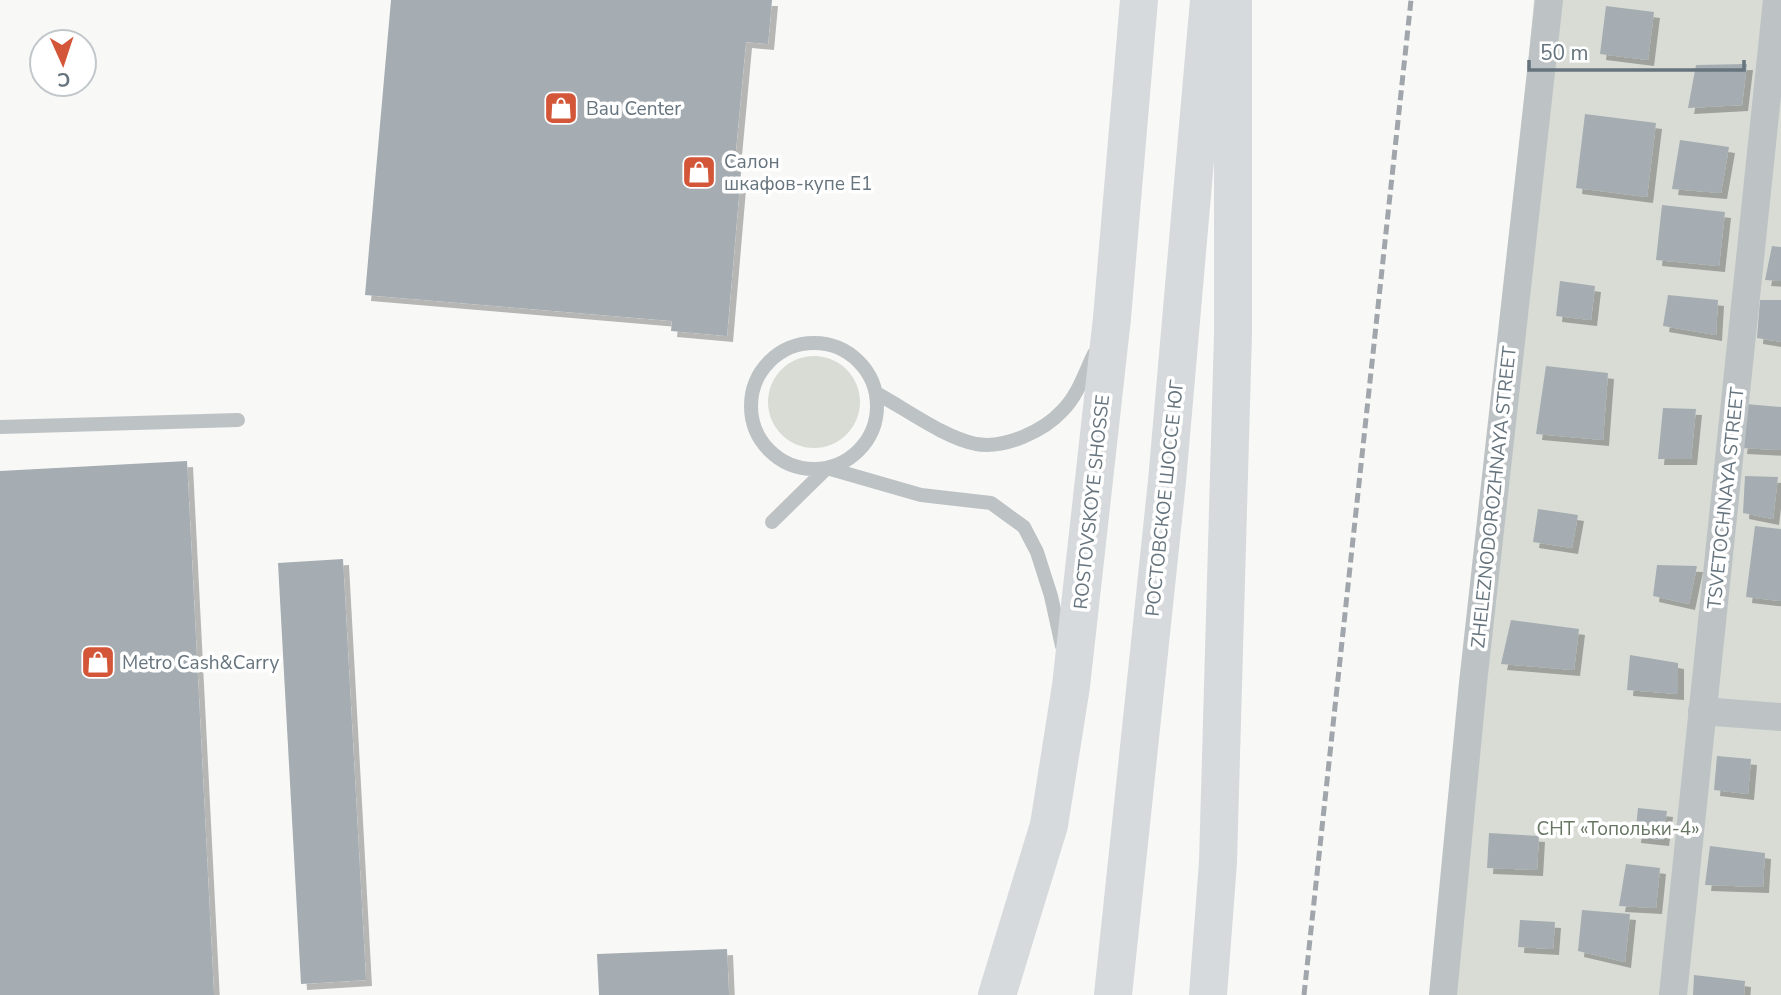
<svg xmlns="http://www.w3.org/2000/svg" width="1781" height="995" viewBox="0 0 1781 995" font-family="'Nunito Sans',sans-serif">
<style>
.green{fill:#d8dcd5}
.building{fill:#a5adb2;filter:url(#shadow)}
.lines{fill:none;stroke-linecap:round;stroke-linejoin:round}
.service{stroke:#bdc2c5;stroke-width:14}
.minor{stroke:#bdc2c5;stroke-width:28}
.primary{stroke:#d6dadd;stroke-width:38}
.rail{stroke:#a0a6ab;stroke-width:5;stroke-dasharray:10 5;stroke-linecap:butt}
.labels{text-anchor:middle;stroke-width:7;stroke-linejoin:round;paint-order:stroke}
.poi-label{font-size:19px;fill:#66747e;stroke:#fff;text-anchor:start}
.street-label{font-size:19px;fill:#66747e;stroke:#fff}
.park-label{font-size:19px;fill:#687664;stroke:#fff}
</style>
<defs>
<filter id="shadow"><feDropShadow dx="6" dy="6" stdDeviation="0" flood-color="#0004"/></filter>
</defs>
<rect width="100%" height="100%" fill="#f8f8f6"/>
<path class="green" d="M1534,0H1781V995H1432L1473,683Z
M768 402a46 46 0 1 1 92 0a46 46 0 1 1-92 0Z"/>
<path class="building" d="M391,0H772L768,44L746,42L734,171L741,172L727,336L671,331L672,321L365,295Z
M1606,6L1654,12L1648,60L1600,54Z
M1747,64L1742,105L1688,108L1696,65Z
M1585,114L1656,123L1647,197L1576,188Z
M1680,140L1729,147L1721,193L1672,189Z
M1662,205L1725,212L1719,266L1656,260Z
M1772,246L1781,247V281L1765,280Z
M1560,281L1595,286L1591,320L1556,316Z
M1668,295L1718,300L1716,335L1663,326Z
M1760,300H1781V342L1757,338Z
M1546,366L1608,373L1603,440L1536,434Z
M1746,404L1781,407V450L1741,448Z
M1663,408L1696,409L1691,459H1658Z
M187,461L214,995H0V471Z
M1745,476L1778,477L1773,519L1743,513Z
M1538,509L1578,515L1572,548L1533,542Z
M1755,526L1781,529V601L1746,597Z
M343,559L366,980L301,984L278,563Z
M1657,565L1697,566L1689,604L1653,596Z
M1511,620L1579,629L1574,670L1501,664Z
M1630,655L1678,663V694L1627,690Z
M1717,756L1751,759L1748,794L1714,790Z
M1638,808L1667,811L1663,840L1635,837Z
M1489,833L1539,836L1537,870L1487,868Z
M1710,846L1765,853L1763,887L1705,885Z
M1626,864L1660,868L1656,908L1619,906Z
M1582,910L1630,914L1625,962L1578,951Z
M1520,920L1555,922L1553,949L1518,947Z
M727,949L729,995H599L597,954Z
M1694,975L1745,981L1744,995H1693Z"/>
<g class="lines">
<path class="service" d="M751 406a63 63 0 1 1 126 0a63 63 0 1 1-126 0Z
M876,393C906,409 943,437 976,444C1005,449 1044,431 1063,410C1078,395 1085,372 1094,354
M0,427L238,420
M772,522L827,468L921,495L991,503L1024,527L1037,552L1051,596L1062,646"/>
<path class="minor" d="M1702,711L1781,717
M1443,995L1473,683L1549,0
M1673,995L1777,0"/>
<path class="primary" d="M997,995L1049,825L1071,686L1112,318L1139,0
M1113,995L1167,481L1209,0
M1208,995L1218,862L1233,334V0"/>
<path class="rail" d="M1304,995L1411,0"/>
</g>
<defs>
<g id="shop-square" transform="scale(1.75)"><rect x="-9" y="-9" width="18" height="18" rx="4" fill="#d45639" stroke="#fff"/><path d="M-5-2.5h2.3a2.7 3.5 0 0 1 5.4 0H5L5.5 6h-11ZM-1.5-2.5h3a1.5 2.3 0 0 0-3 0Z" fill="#fff"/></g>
</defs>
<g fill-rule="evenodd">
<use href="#shop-square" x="561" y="108"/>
<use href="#shop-square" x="699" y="172"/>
<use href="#shop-square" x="98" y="662"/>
</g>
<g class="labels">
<g class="poi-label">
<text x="586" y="115">Bau Center</text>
<text x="724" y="168">Салон<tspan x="724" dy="22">шкафов-купе Е1</tspan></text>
<text x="122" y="669">Metro Cash&amp;Carry</text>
</g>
<g class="street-label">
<text transform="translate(1493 497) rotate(-84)" y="7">ZHELEZNODOROZHNAYA STREET</text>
<text transform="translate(1164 498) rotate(-84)" y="7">РОСТОВСКОЕ ШОССЕ ЮГ</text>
<text transform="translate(1725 498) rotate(-84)" y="7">TSVETOCHNAYA STREET</text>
<text transform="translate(1091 502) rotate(-84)" y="7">ROSTOVSKOYE SHOSSE</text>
</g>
<g class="park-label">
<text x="1618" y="835">СНТ «Топольки-4»</text>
</g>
</g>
<g transform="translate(63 63) rotate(177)"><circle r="33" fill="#ffffff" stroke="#c2c7cb" stroke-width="2"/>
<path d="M0-5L12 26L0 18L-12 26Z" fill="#d45639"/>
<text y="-10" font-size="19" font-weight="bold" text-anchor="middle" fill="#66747e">С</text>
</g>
<path d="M1529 60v10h215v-10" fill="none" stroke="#66747e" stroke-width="3.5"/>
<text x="1540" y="60" font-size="21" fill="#66747e" stroke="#ffffff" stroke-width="5" paint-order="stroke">50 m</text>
</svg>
